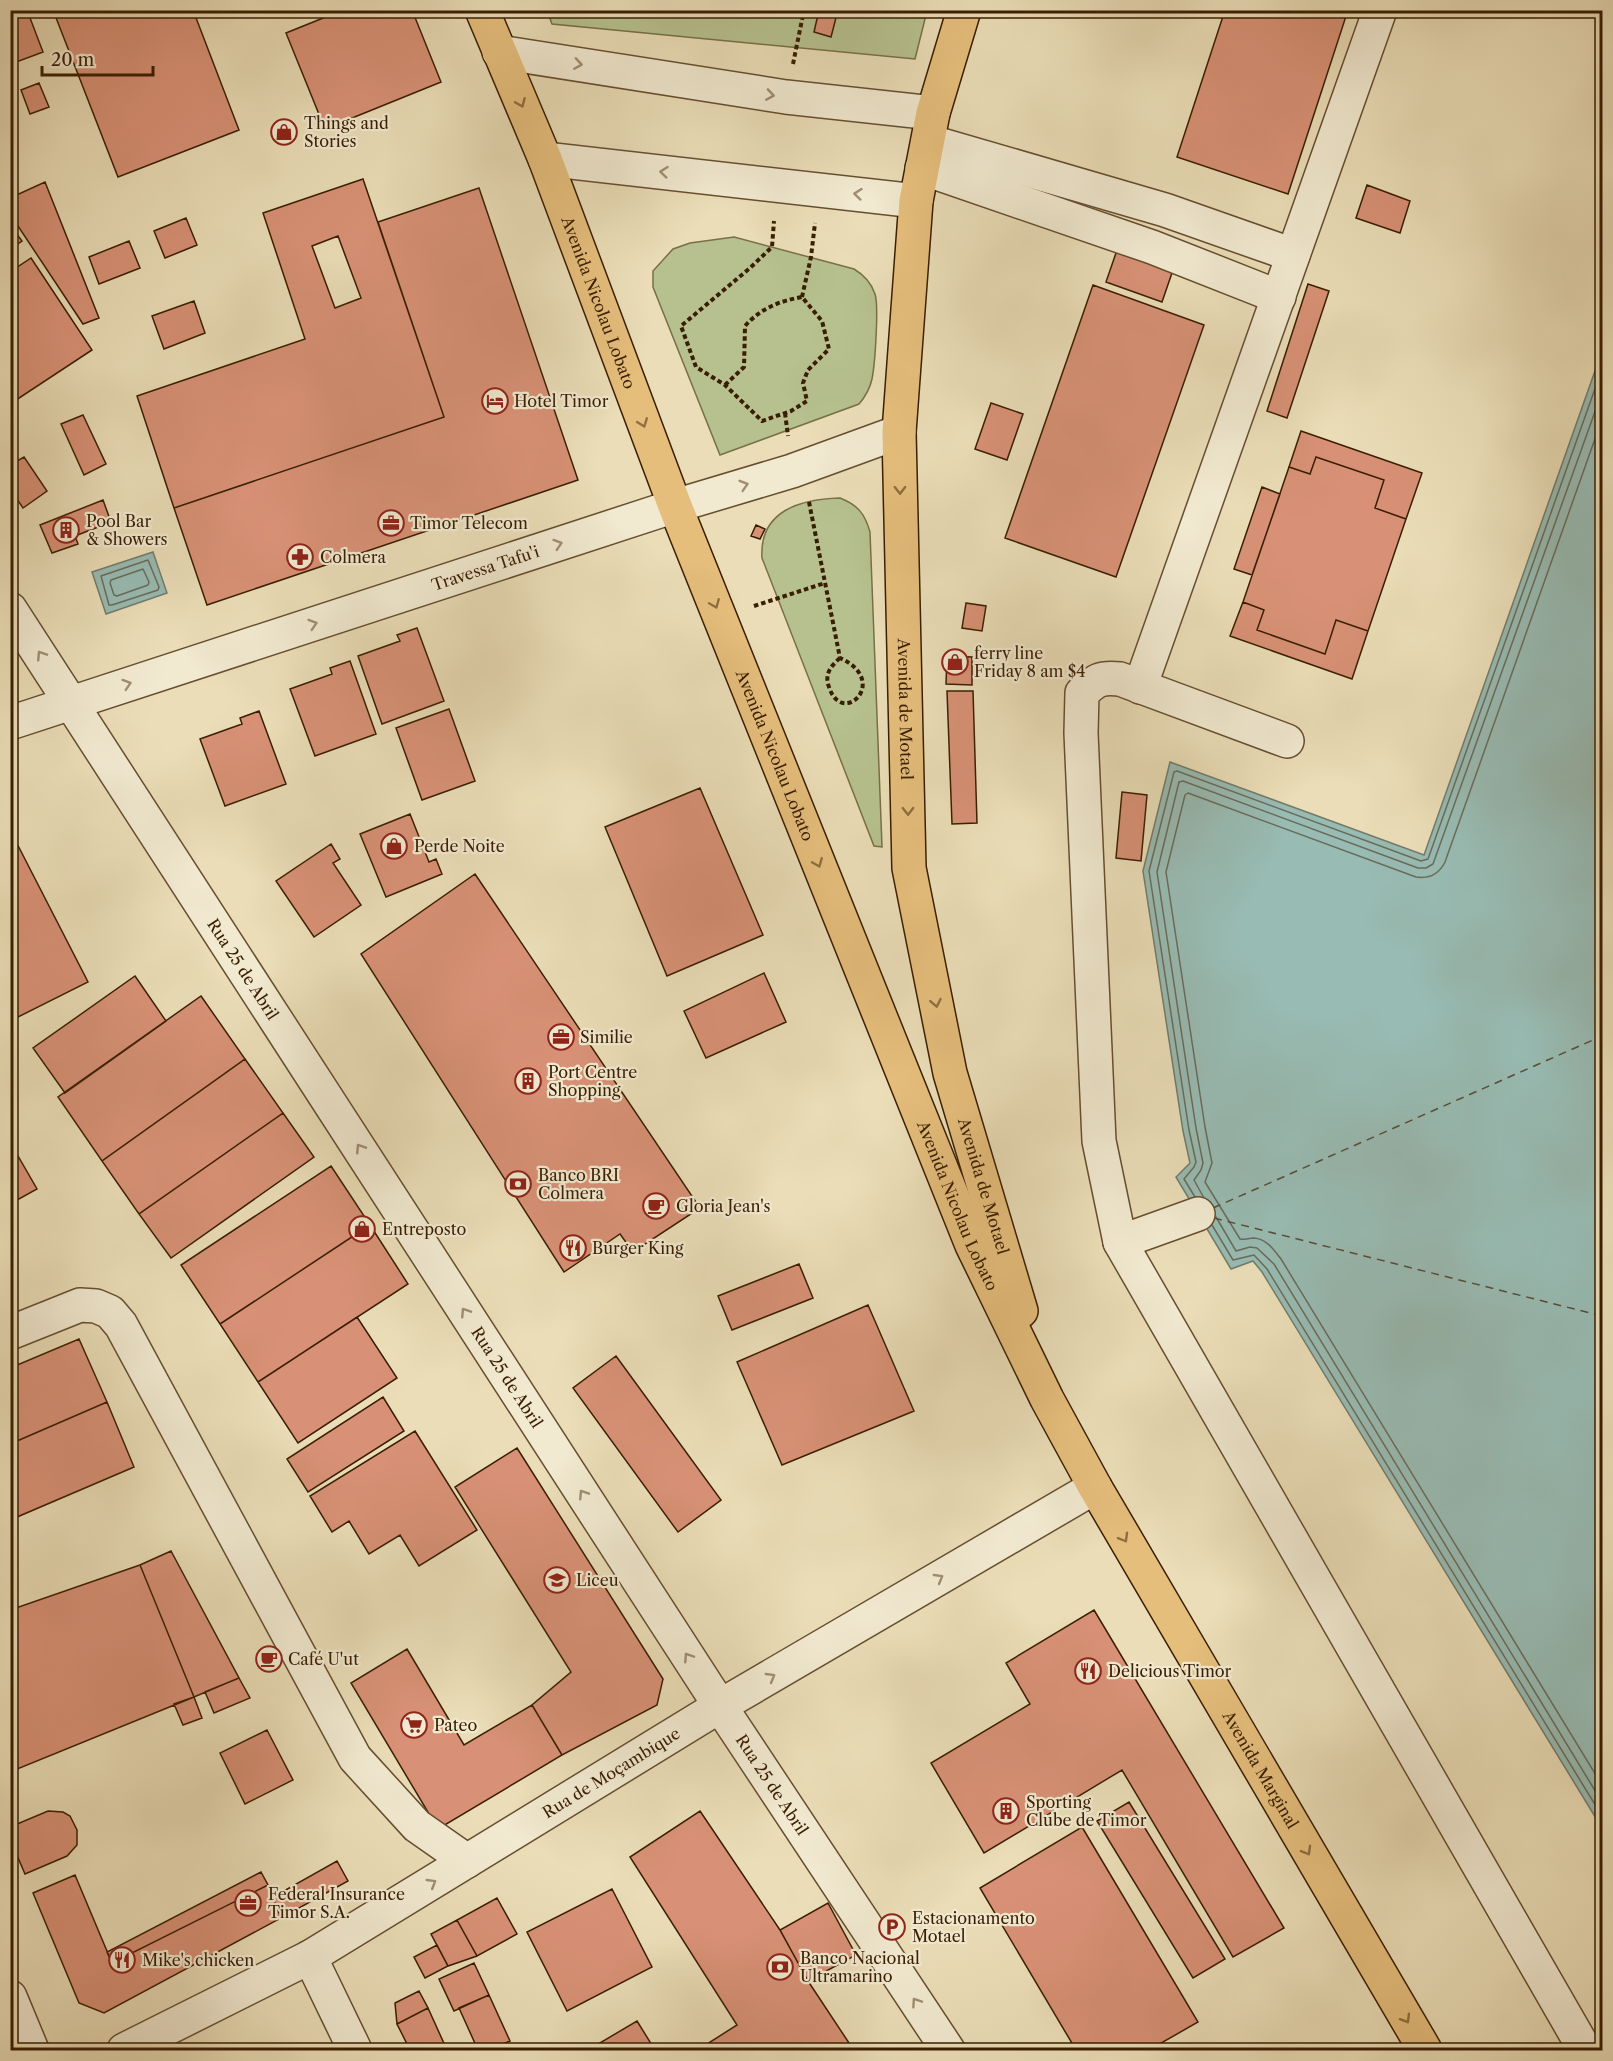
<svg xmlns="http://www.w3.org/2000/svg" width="1613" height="2061" viewBox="0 0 1613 2061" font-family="'Libre Caslon Text',serif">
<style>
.green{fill:#b6c18f;stroke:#787048;stroke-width:1.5}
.water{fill:#98bbb3;stroke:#727c6c;stroke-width:1.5}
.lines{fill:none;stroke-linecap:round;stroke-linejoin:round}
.shore{stroke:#696c5a;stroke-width:1.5}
.ferry{stroke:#564d37;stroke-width:1.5;stroke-dasharray:8 6;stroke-linecap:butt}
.building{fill:#d89176;stroke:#3a1e02;stroke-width:1.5;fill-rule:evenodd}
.minor-casing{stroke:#664e2f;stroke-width:36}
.major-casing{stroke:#3a1e02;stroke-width:36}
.path{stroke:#3a1e02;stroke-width:4;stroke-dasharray:4.5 3;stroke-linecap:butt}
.minor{stroke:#f1e9d0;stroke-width:33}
.major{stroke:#e5be7c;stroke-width:33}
.oneway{stroke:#9f8e73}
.oneway2{stroke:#906e3f}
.labels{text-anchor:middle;stroke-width:4.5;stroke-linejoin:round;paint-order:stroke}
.poi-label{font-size:16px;fill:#3a1e02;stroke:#f1e9d0;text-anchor:start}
.street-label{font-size:16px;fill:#3a1e02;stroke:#f1e9d0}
</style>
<rect width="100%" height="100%" fill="#eaddb7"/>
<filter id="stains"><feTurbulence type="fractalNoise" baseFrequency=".00333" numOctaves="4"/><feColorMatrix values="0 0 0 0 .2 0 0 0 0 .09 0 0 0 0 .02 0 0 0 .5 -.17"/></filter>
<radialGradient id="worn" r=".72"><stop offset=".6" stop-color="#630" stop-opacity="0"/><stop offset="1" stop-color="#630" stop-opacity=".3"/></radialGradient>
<path class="green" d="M547,11H927L915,59L552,24Z
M734,237L854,269C864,275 871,282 875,294C879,306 875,364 872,379C870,388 865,397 859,404L720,455L653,287V271L673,249L690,243Z
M840,498C858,505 865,514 870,532L882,847L874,846L762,558C759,511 800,499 840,498Z"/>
<path class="water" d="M1602,351V1828L1262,1272L1253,1261L1231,1269L1176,1177L1190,1163L1183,1131L1143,871L1170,762L1424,855Z
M153,552L167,593L106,614L92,572Z"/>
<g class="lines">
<path class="shore" d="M1602,419L1445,862C1439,874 1429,879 1416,877L1188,793L1185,795L1166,872L1205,1127L1212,1163L1205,1182L1240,1239C1244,1240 1249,1238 1254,1238C1267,1239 1274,1250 1281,1259L1602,1785
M148,560L159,587L158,590L112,605H109L101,576Z
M143,569L149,582L148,585L117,596L114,595L110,583L111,580Z
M1195,1197L1184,1179L1194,1167L1196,1162L1189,1130L1149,871L1174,772L1177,771L1421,861L1428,859L1602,369
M1204,1198L1194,1180L1201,1170L1203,1163L1196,1128L1157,872L1179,782L1183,781L1418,868H1426L1433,864L1602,392
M1216,1217L1236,1251L1250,1247L1257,1248L1274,1264L1602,1802
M1212,1225L1233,1260L1254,1255L1267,1269L1602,1816"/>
<path class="ferry" d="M1213,1208L1602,1036
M1214,1218L1602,1316"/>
</g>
<path class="building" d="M10,10H27L43,52L11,64Z
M53,10H193L239,130L118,177Z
M331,10H412L441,82L325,129L286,33L333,14Z
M819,10H838L831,37L814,32Z
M1225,10H1348L1288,194L1177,157Z
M39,83L49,107L30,114L21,90Z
M363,179L444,417L174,508L137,396L305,339L263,213ZM338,236L361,298L335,308L312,246Z
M45,182L99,318L83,324L10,214V198Z
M1367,185L1410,201L1400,233L1356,218Z
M479,188L578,480L207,605L174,508L444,417L378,222Z
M186,218L197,245L165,258L154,231Z
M10,225L22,241L10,249Z
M129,241L140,268L99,284L89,257Z
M1117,250L1173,270L1162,302L1106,282Z
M31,258L92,350L10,404V272Z
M1308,284L1329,291L1287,418L1267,411Z
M1093,285L1204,325L1116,577L1005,538Z
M194,301L205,333L164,349L152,316Z
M991,403L1023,414L1007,460L975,449Z
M83,415L106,464L84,475L61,424Z
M1301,431L1422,473L1406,519L1375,508L1384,480L1316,457L1310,474L1289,467Z
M24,457L47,491L23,508L10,489V465Z
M1316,457L1384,480L1375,508L1406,519L1368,631L1336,620L1325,654L1257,630L1264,610L1243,602L1289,467L1310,474Z
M1262,487L1280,494L1252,575L1234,569Z
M103,500L111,522L75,536L78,544L52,553L40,525Z
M756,525L765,529L760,539L751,536Z
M1243,602L1264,610L1257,630L1325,654L1336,620L1368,631L1352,679L1230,636Z
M966,603L986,606L982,631L962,628Z
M417,628L444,701L382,724L358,656L400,641L397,635Z
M947,656L972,657V685L946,684Z
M350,661L376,734L315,756L290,689L332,674L330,668Z
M947,691H973L977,823L952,824Z
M449,709L475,781L422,800L396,728Z
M259,711L286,784L225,806L200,739L242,724L240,718Z
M700,788L763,935L667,976L605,827Z
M1122,792L1147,795L1141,861L1116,858Z
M410,814L429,862L436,859L442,874L386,897L360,834Z
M10,830L88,982L10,1021Z
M331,844L340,859L333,863L361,905L314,937L276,881Z
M475,874L700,1208L633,1252L620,1234L564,1272L361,954Z
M764,973L786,1022L706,1058L684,1011Z
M135,976L166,1021L65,1093L33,1048Z
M201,996L245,1059L102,1161L58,1097Z
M245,1059L283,1113L139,1214L102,1161Z
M283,1113L314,1157L171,1258L139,1214Z
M10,1142L37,1189L10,1204Z
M331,1166L370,1225L220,1324L181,1265Z
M370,1225L408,1284L258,1382L220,1324Z
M799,1264L813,1298L732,1330L718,1296Z
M868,1305L914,1411L782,1465L737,1362Z
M357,1317L397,1378L298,1443L258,1382Z
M79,1339L107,1402L10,1444V1368Z
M616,1356L721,1500L678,1532L573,1388Z
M383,1397L404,1431L308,1492L287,1459Z
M107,1402L134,1467L10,1520V1444Z
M415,1431L477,1530L419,1566L400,1535L369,1554L349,1521L332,1532L310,1496Z
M517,1448L663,1679L657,1705L562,1755L532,1705L571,1672L455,1487Z
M171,1551L239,1678L194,1697L140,1565Z
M140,1565L194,1697L10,1772V1610Z
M1094,1610L1284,1928L1233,1957L1122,1770L984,1853L931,1763L1030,1704L1006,1663Z
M407,1649L464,1745L532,1705L562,1755L438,1829L351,1683Z
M239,1678L250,1698L214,1713L205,1692Z
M194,1697L202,1718L183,1725L174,1704Z
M267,1730L293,1780L245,1804L220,1753Z
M1129,1802L1225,1959L1193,1978L1097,1821Z
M48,1811L63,1812L70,1816L77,1830V1845L67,1856L25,1874L10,1839V1827Z
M700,1811L780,1930L808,1981L851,2046L843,2050H711L707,2044L737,2025L630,1857Z
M1082,1827L1198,2022L1149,2050H1076L980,1888Z
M337,1861L348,1881L281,1918L273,1897Z
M261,1872L268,1885L112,1963L107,1952Z
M75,1875L112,1963L268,1885L281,1918L104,2013L79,2003L33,1893Z
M612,1889L652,1967L567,2011L527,1932Z
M497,1898L517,1934L477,1956L457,1920Z
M828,1903L856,1955L808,1981L780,1930Z
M457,1920L477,1956L448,1966L431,1934Z
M437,1945L448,1966L425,1978L414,1957Z
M474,1963L489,1995L454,2011L439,1979Z
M419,1991L428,2008L397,2024L395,2003Z
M489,1995L510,2041L489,2050H478L459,2008Z
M428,2008L447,2050H410L397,2024Z
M637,2021L655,2050H588Z"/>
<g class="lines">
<g class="minor-casing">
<g id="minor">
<path d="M499,52L786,97L933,113"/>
<path d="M928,141L1165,210L1293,255"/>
<path d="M545,159L916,201"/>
<path d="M922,168L1152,247L1279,297"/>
<path id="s1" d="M10,609L720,1706L948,2050"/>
<path d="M1140,687L1380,10"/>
<path id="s2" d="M10,723L675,506L792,471L899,432"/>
<path d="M1287,741L1120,679C1100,677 1096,680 1082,693L1081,733L1099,1141L1120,1242L1585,2050"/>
<path d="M1120,1242L1198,1214"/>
<path d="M10,1333L80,1305L96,1306L110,1312L121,1325L355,1758L417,1826L467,1861"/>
<path d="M310,1957L355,2050"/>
<path d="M10,1997L32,2050"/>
<path id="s3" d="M124,2050L310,1957L720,1706L1095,1487"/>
</g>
</g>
<g class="major-casing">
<g id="major">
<path id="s4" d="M482,10L545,159L675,506L972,1245L1047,1399L1095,1487L1425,2050"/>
<path id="s5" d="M964,10L933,113L916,201L899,432L909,868L950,1073L1021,1311"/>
</g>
</g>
<path class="path" d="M793,64L804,10
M802,297L811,257L815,223
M725,385L744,367L745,326C761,308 780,301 802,297L822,321L829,349L808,370L803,383L807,401L791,411L762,421L725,385L696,367L681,326L750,268L772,247L774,221
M785,413L788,436
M809,502L840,658C891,681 842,728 829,687C824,674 831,666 840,658
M754,606L825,583"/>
<use href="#minor" class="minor"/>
<use href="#major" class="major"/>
</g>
<defs><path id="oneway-chevron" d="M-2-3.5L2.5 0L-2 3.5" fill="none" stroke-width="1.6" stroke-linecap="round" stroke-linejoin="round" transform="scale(1.5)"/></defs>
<g class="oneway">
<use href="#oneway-chevron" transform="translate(578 64) rotate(9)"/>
<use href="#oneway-chevron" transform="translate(770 95) rotate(9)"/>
<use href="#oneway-chevron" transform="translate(664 172) rotate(-174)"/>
<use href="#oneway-chevron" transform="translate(858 194) rotate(-174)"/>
<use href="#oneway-chevron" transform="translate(744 485) rotate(-17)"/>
<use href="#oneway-chevron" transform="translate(558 544) rotate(-18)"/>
<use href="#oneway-chevron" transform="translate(313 624) rotate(-18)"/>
<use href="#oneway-chevron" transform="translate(41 655) rotate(-123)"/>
<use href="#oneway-chevron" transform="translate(127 684) rotate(-18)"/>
<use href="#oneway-chevron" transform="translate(360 1148) rotate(-123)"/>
<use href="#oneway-chevron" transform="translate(465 1312) rotate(-123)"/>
<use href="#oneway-chevron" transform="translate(583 1494) rotate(-123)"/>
<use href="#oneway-chevron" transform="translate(939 1578) rotate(-30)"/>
<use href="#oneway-chevron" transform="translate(688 1657) rotate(-123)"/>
<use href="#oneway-chevron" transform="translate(771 1677) rotate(-30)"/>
<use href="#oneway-chevron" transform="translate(432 1883) rotate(-31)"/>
<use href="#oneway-chevron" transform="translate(916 2002) rotate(-124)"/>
</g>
<g class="oneway2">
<use href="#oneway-chevron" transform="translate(521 103) rotate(67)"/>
<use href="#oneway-chevron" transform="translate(643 423) rotate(69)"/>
<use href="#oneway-chevron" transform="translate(900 490) rotate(89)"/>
<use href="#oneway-chevron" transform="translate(715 604) rotate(68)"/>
<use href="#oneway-chevron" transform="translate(908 811) rotate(89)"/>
<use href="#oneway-chevron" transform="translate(818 863) rotate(68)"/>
<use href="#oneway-chevron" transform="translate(936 1003) rotate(79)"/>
<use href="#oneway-chevron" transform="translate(1124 1538) rotate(60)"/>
<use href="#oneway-chevron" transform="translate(1307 1851) rotate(60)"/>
<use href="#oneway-chevron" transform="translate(1406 2019) rotate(59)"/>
</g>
<defs>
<g id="shop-ring" transform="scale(1.35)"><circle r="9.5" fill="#f1e9d0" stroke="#8f2418" stroke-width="1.5"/><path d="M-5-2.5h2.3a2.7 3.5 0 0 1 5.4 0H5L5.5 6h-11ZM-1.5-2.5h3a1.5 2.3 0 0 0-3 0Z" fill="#8f2418"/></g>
<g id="hotel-ring" transform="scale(1.35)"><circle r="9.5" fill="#f1e9d0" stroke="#8f2418" stroke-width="1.5"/><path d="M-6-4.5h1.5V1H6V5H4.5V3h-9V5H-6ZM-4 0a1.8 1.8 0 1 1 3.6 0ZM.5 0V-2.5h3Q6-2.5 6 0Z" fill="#8f2418"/></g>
<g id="office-ring" transform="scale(1.35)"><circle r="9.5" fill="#f1e9d0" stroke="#8f2418" stroke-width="1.5"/><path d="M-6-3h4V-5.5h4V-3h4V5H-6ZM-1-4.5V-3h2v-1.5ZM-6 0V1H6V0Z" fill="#8f2418"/></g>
<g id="building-ring" transform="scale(1.35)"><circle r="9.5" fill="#f1e9d0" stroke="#8f2418" stroke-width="1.5"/><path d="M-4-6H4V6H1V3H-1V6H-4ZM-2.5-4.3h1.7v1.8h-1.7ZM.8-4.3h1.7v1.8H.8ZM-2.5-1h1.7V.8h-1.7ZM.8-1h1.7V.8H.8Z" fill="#8f2418"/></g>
<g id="pharmacy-ring" transform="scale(1.35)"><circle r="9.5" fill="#f1e9d0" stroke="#8f2418" stroke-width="1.5"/><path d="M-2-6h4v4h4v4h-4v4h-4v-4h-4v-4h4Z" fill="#8f2418"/></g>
<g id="bank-ring" transform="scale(1.35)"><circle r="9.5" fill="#f1e9d0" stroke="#8f2418" stroke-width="1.5"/><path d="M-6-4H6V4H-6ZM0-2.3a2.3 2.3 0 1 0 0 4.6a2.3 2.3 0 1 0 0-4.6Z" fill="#8f2418"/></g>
<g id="cafe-ring" transform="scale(1.35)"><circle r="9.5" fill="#f1e9d0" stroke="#8f2418" stroke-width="1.5"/><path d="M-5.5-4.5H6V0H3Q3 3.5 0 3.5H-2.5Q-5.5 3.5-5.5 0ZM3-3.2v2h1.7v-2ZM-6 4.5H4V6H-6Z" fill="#8f2418"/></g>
<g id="restaurant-ring" transform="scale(1.35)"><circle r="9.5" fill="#f1e9d0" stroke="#8f2418" stroke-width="1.5"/><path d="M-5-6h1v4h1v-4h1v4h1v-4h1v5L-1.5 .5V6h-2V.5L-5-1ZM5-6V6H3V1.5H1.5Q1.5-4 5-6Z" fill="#8f2418"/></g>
<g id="university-ring" transform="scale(1.35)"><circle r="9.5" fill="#f1e9d0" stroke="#8f2418" stroke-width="1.5"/><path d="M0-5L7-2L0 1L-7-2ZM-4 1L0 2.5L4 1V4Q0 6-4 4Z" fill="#8f2418"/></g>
<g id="supermarket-ring" transform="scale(1.35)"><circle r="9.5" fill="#f1e9d0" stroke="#8f2418" stroke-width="1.5"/><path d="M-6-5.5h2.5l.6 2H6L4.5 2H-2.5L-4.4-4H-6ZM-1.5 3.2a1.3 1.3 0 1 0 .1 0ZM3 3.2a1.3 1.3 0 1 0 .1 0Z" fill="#8f2418"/></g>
<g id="parking-ring" transform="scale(1.35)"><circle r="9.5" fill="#f1e9d0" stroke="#8f2418" stroke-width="1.5"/><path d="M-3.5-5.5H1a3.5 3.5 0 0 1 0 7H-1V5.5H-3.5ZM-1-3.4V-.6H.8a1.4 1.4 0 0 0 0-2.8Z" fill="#8f2418"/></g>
</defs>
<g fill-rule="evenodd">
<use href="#shop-ring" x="284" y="132"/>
<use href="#hotel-ring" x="495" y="401"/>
<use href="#office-ring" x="391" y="523"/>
<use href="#building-ring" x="66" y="530"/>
<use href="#pharmacy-ring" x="300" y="557"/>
<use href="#shop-ring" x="955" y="662"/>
<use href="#shop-ring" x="394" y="846"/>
<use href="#office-ring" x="561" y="1037"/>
<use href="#building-ring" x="528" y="1081"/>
<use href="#bank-ring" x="518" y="1184"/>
<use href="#cafe-ring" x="656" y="1206"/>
<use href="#shop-ring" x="362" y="1229"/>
<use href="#restaurant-ring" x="573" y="1248"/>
<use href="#university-ring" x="557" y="1580"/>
<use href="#cafe-ring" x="269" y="1659"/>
<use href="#restaurant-ring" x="1088" y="1671"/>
<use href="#supermarket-ring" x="414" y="1725"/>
<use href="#building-ring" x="1006" y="1811"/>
<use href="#office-ring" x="248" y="1903"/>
<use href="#parking-ring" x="892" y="1927"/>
<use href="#restaurant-ring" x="122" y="1960"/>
<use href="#bank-ring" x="780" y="1967"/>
</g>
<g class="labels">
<g class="poi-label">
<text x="304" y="129">Things and<tspan x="304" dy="18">Stories</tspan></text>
<text x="514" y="407">Hotel Timor</text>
<text x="86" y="527">Pool Bar<tspan x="86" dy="18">&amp; Showers</tspan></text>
<text x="410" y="529">Timor Telecom</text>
<text x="320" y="563">Colmera</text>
<text x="974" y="659">ferry line<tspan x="974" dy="18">Friday 8 am $4</tspan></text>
<text x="414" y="852">Perde Noite</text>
<text x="580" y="1043">Similie</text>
<text x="548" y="1078">Port Centre<tspan x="548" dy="18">Shopping</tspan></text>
<text x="538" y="1181">Banco BRI<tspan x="538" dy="18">Colmera</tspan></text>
<text x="676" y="1212">Gloria Jean's</text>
<text x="382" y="1235">Entreposto</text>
<text x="592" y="1254">Burger King</text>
<text x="576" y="1586">Liceu</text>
<text x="288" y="1665">Café U'ut</text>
<text x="1108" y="1677">Delicious Timor</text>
<text x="434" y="1731">Pateo</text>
<text x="1026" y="1808">Sporting<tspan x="1026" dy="18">Clube de Timor</tspan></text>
<text x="268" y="1900">Federal Insurance<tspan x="268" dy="18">Timor S.A.</tspan></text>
<text x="912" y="1924">Estacionamento<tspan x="912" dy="18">Motael</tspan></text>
<text x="800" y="1964">Banco Nacional<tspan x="800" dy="18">Ultramarino</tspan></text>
<text x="142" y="1966">Mike's chicken</text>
</g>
<g class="street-label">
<text dy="6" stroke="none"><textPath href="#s4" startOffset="315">Avenida Nicolau Lobato</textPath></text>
<text dy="6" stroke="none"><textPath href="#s2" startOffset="500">Travessa Tafu'i</textPath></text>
<text dy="6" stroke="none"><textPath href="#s5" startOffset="706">Avenida de Motael</textPath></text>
<text dy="6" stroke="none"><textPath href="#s4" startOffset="801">Avenida Nicolau Lobato</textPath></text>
<text dy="6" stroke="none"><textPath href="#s1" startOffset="429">Rua 25 de Abril</textPath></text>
<text dy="6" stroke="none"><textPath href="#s5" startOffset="1192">Avenida de Motael</textPath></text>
<text dy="6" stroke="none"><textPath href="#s4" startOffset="1287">Avenida Nicolau Lobato</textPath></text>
<text dy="6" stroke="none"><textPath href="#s1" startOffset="915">Rua 25 de Abril</textPath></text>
<text dy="6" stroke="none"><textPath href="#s4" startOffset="1928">Avenida Marginal</textPath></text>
<text dy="6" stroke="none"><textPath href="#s3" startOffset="561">Rua de Moçambique</textPath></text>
<text dy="6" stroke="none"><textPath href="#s1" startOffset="1401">Rua 25 de Abril</textPath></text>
</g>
</g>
<rect width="1613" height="2061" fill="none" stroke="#eaddb7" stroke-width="36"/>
<rect x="12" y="12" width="1589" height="2037" fill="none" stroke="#3a1e02" stroke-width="3"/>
<rect x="18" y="18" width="1577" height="2025" fill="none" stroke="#3a1e02" stroke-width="1.5"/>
<path d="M42 66v9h111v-9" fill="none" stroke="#3a1e02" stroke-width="3"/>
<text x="51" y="66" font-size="18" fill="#3a1e02" stroke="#f1e9d0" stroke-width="4.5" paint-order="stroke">20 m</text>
<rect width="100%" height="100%" filter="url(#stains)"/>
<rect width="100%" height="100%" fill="url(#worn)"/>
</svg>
